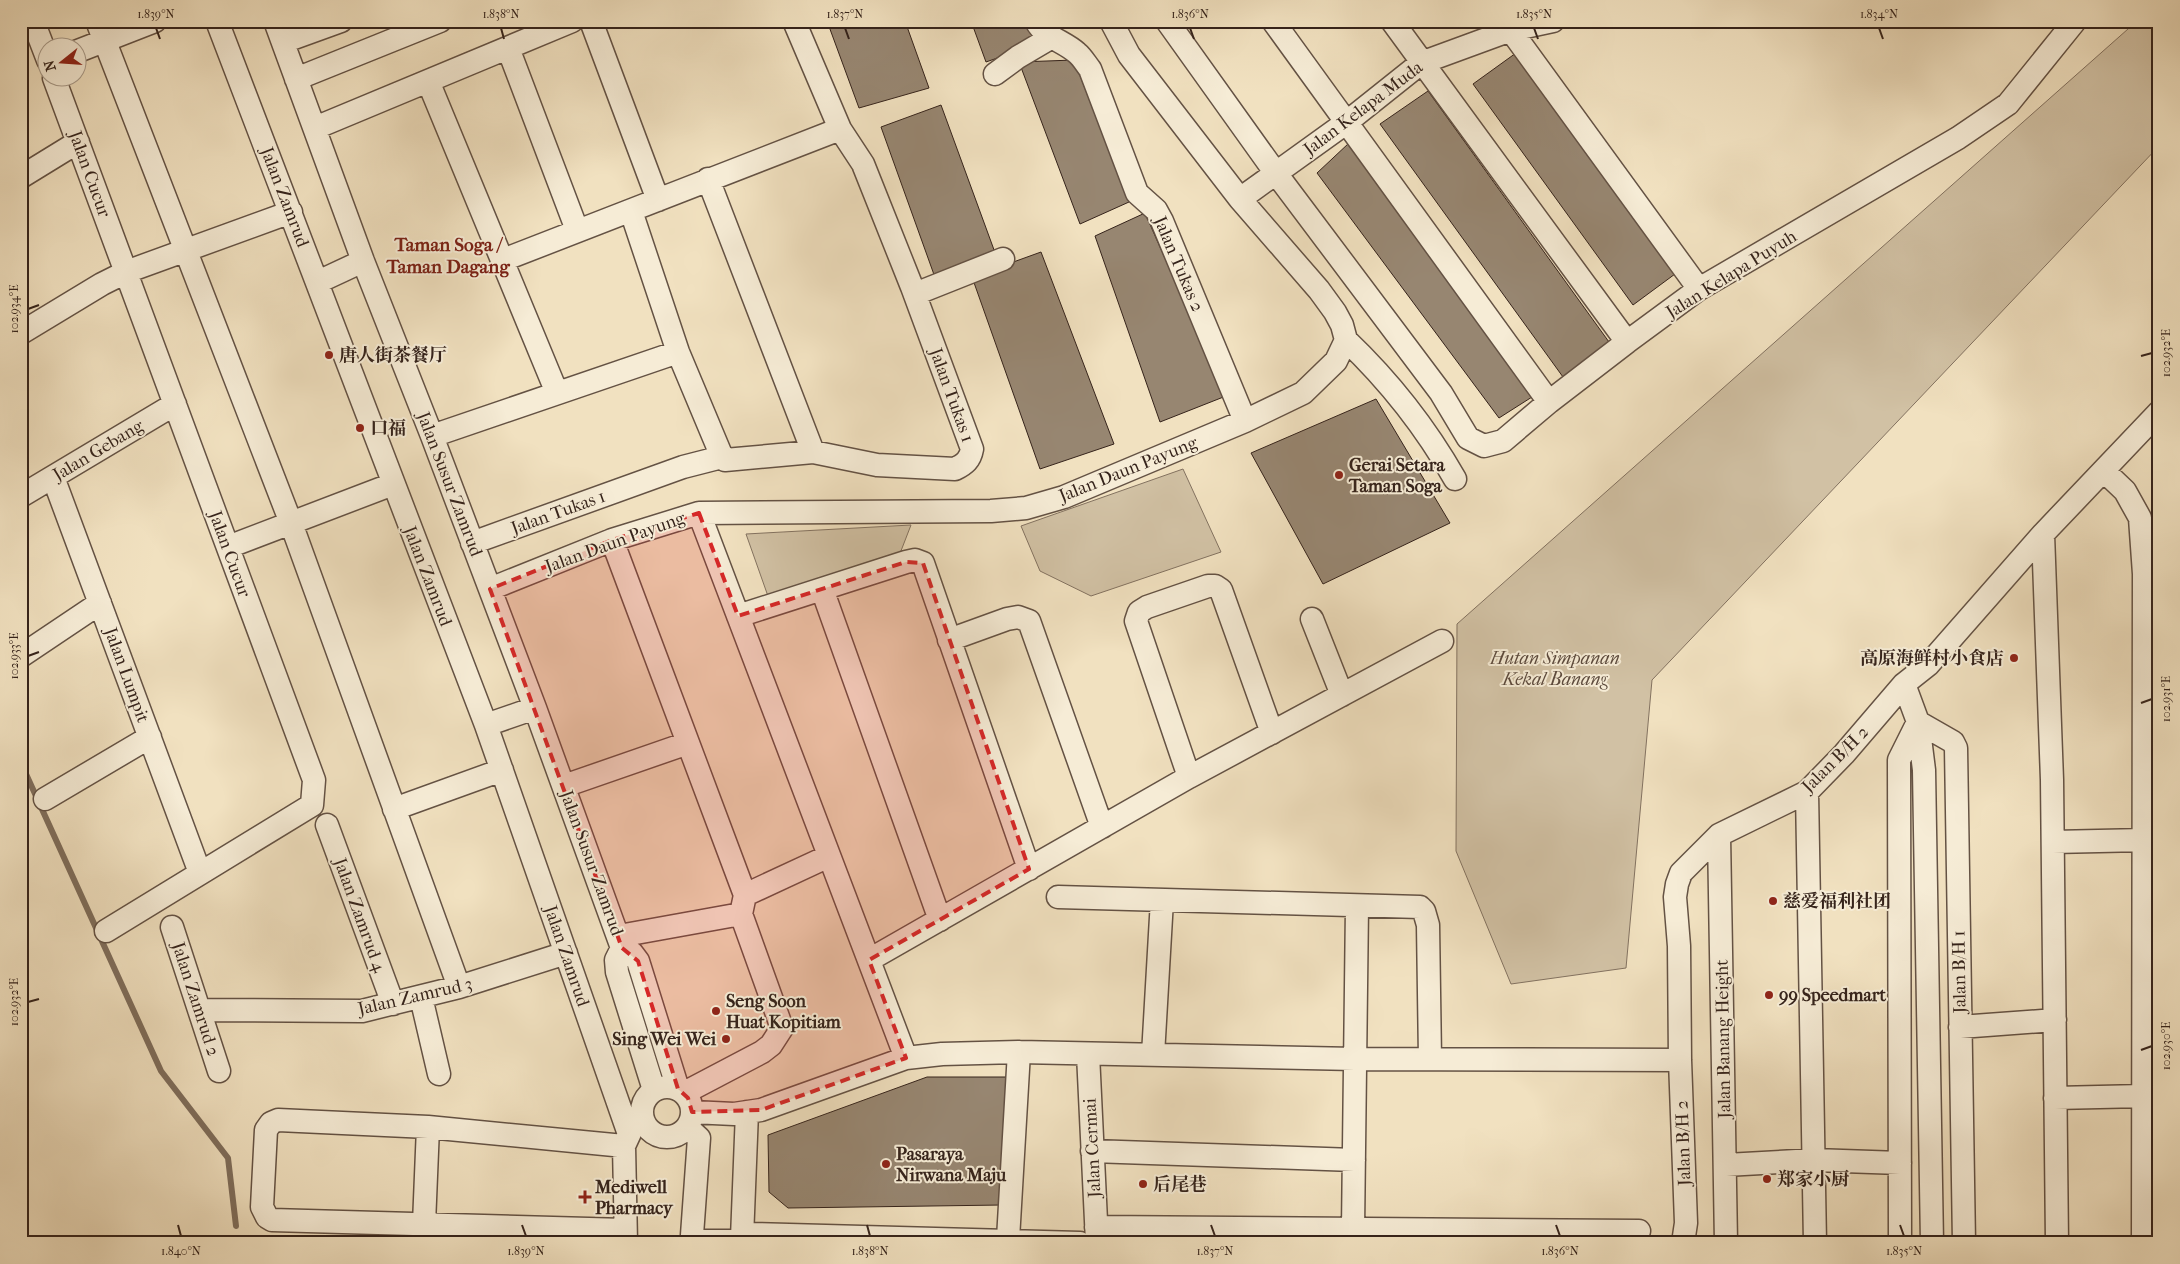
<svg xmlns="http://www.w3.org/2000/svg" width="2180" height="1264" viewBox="0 0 2180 1264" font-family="'IM FELL French Canon','Noto Serif SC',serif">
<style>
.green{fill:#d1c1a4;stroke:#837260}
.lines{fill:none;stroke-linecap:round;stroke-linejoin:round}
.stream{stroke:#7f6e5c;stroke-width:6}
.building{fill:#978671;stroke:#35231b}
.minor-casing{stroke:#645244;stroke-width:25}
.minor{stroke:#f6ecd6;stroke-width:22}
.marked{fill:#d62828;fill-opacity:0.2;stroke:#d62828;stroke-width:4;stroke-dasharray:10 6;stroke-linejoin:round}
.ticks{fill:none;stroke:#35231b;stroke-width:2}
.poi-dot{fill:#8f2418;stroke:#f6ecd6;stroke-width:2}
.labels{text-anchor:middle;stroke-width:4;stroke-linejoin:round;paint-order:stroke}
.street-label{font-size:18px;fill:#35231b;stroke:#f6ecd6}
.poi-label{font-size:18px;font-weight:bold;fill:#35231b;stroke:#f6ecd6;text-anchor:start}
.park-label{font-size:18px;font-style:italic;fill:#5c4a3d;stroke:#f6ecd6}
.neighbourhood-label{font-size:19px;font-weight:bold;fill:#7a1f14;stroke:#f6ecd6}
.neatline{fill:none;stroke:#35231b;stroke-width:2}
.ticks-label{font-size:12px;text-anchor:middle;fill:#35231b}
</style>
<rect width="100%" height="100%" fill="#f1e1c0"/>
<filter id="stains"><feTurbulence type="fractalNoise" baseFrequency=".004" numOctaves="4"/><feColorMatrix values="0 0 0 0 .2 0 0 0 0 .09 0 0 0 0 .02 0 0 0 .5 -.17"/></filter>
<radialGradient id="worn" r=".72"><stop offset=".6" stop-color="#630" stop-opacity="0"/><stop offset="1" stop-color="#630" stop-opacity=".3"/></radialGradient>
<path class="green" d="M2137,21H2159V146L1652,680L1626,968L1511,984L1456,851L1457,624Z
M1183,469L1221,552L1091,596L1040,571L1021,526Z
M911,525L899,556L769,599L746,534Z"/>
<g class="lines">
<path class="stream" d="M21,763L161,1071L228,1158L236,1226"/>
</g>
<path class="building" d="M827,21H905L929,88L859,108Z
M971,21H1032L1040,43L986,62Z
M1516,53L1675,274L1633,305L1473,84Z
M1074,60L1129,202L1080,224L1019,62Z
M1428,91L1609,342L1563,377L1380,124Z
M941,105L997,258L937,283L881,127Z
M1349,143L1532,397L1499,418L1317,173Z
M1145,213L1226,396L1160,422L1095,236Z
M1041,252L1114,444L1040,469L972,277Z
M1376,399L1450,523L1323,584L1251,453Z
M927,1077H1009L1002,1205L788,1208L769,1192L768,1135Z"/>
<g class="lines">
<g class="minor-casing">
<path id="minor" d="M33,21L48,60
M97,21L291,523L459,987
M217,21L486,725L629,1134
M275,21L363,261L432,436L535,708L622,948
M591,21L658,200
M1036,21C1045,38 1064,41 1077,53C1082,57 1086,64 1090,69L1137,193L1156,210L1162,221L1245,421
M1167,21L1275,172L1441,393L1468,438L1484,446L1503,441L1549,402L1627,342
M1273,21L1549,402
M1392,21L1627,342L1699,289L1958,138L2008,104L2075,21
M1504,21L1699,289
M283,42L341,21
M508,48L577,230
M78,51L155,21
M995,74L1018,57L1052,37
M54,78L314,780L312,805L106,931
M296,79L440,21
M428,81L557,393
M315,128L572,21
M21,177L78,142
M708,179L813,452
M1240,199L1347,122L1421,63L1511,30L1553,21
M631,211L678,352L722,457
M503,260L840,129
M318,282L363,261
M915,294L1003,259
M21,333L102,284L126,272L291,212
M1346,340C1388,380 1426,428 1455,479
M432,436L678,352
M2104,471L2125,491L2140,518L2144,574L2143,1243
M53,477L200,873
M21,496L175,404
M699,513L906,1058
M2043,534L2052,780L2057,1243
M612,540L745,895L741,914L782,1028L771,1045L762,1052L684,1093
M472,543L683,467L722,457L725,460L813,452L877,465L955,469C965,464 970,460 972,449L912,287L863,164L840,129L794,21
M228,547L393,484
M490,589L612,540L699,513L991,511L1026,508L1064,497L1245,421L1303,393L1336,361L1346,340L1342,325L1335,312L1319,290L1240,199L1129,55L1111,21
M822,589L940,920
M738,616L906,562L915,560L923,563L1029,869
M1312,619L1342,695
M949,640L1007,619L1018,617L1029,621L1102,827
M21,656L100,603
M1904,684L1918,722L1924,770L1932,1243
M1918,722L1953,742L1956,748L1964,1243
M486,725L535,708
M1189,777L1136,621L1139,612L1147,607L1208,586H1215L1221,590L1272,733
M564,786L688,743
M1807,792L1815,1243
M45,799L150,737
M394,809L502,770
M327,825L393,1004
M1719,835L1726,1243
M2053,842L2144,840
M745,895L829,856
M1058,897L1420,907L1424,911L1428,925L1430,1059
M172,927L219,1071
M619,936L741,914
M622,948L632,953L638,961L678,1089
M622,948L616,960L617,972L654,1090
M869,960L1189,777L1442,641
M421,997L439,1074
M199,1010L362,1011L459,987L566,953
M1960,1027L2055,1020
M1088,1054L1097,1242
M1153,1055L1162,900
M642 1112a25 25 0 1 1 50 0a25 25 0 1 1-50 0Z
M2055,1098L2143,1096
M692,1112L734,1114L761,1110L906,1058L942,1054L1019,1052L1355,1059L1680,1060
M687,1127L699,1138L692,1235L697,1241H737L751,1234L1080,1243
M624,1146L428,1127L278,1120L271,1123L266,1130L262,1207L267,1217L272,1220L625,1230
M1092,1151L1354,1160
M1726,1165L1814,1160L1900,1163
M424,1224L428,1127
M1096,1227L1639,1231
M1353,1229L1357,906
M742,1238L747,1112
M1008,1239L1019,1052
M626,1243L624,1146L630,1133
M1683,1243L1686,1223L1680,1060L1679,946L1675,897L1677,884L1681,873L1719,835L1807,792L1844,754L1904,684L1928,665L2043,534L2159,412
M1900,1243L1899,760L1918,722"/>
</g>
<use href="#minor" class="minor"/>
</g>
<path class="marked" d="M699,513L738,616L906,562L923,563L1029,869L869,960L906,1058L761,1110L692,1112L688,1098L678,1089L638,961L622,948L490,589L612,540Z"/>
<path class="ticks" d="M156,28L160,39M501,28L504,39M845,28L849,39M1190,28L1194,39M1534,28L1538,39M1879,28L1883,39M28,309L39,305M2141,356L2152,353M28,656L39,652M2141,703L2152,699M28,1002L39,999M2141,1050L2152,1046M178,1225L181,1236M522,1225L526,1236M867,1225L870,1236M1211,1225L1215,1236M1556,1225L1560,1236M1900,1225L1904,1236"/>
<g class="poi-dot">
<circle cx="329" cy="355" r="5"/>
<circle cx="360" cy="428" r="5"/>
<circle cx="1339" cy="475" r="5"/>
<circle cx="2014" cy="658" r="5"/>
<circle cx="1773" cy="901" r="5"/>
<circle cx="1769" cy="995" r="5"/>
<circle cx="716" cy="1011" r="5"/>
<circle cx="726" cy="1039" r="5"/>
<circle cx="886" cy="1164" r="5"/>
<circle cx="1767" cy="1179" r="5"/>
<circle cx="1143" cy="1184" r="5"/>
<path d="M582.5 1189.5h5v5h5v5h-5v5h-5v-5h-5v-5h5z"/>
</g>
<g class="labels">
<g class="street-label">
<text transform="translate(1363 108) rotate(-37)" y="6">Jalan Kelapa Muda</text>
<text transform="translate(90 174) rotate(70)" y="6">Jalan Cucur</text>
<text transform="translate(285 197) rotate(69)" y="6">Jalan Zamrud</text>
<text transform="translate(1179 264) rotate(67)" y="6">Jalan Tukas 2</text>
<text transform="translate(1731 274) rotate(-32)" y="6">Jalan Kelapa Puyuh</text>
<text transform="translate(952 395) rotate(70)" y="6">Jalan Tukas 1</text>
<text transform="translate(98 450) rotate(-31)" y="6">Jalan Gebang</text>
<text transform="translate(1128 469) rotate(-22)" y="6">Jalan Daun Payung</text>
<text transform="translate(450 484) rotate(69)" y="6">Jalan Susur Zamrud</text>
<text transform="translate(558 512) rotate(-20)" y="6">Jalan Tukas 1</text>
<text transform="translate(615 542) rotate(-20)" y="6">Jalan Daun Payung</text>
<text transform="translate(230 554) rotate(70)" y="6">Jalan Cucur</text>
<text transform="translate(428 576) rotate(69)" y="6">Jalan Zamrud</text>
<text transform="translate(127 675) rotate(70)" y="6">Jalan Lumpit</text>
<text transform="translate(1835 759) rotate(-45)" y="6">Jalan B/H 2</text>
<text transform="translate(592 863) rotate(70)" y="6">Jalan Susur Zamrud</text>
<text transform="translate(360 915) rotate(70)" y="6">Jalan Zamrud 4</text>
<text transform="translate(567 956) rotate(71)" y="6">Jalan Zamrud</text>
<text transform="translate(1959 972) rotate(-91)" y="6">Jalan B/H 1</text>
<text transform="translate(415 996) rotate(-13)" y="6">Jalan Zamrud 3</text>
<text transform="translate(196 999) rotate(72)" y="6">Jalan Zamrud 2</text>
<text transform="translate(1723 1039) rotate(-91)" y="6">Jalan Banang Height</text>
<text transform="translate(1683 1143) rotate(-92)" y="6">Jalan B/H 2</text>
<text transform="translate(1092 1148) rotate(-93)" y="6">Jalan Cermai</text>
</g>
<g class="poi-label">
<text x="339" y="361">唐人街茶餐厅</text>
<text x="370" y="434">口福</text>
<text x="1349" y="471">Gerai Setara<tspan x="1349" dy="21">Taman Soga</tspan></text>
<text x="2004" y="664" text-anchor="end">高原海鲜村小食店</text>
<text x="1783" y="907">慈爱福利社团</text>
<text x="1779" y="1001">99 Speedmart</text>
<text x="726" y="1007">Seng Soon<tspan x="726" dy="21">Huat Kopitiam</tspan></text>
<text x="716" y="1045" text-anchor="end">Sing Wei Wei</text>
<text x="896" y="1160">Pasaraya<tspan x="896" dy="21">Nirwana Maju</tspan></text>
<text x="1777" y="1185">郑家小厨</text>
<text x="1153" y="1190">后尾巷</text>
<text x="595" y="1193">Mediwell<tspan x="595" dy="21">Pharmacy</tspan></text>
</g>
<g class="park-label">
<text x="1555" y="664">Hutan Simpanan<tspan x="1555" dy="21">Kekal Banang</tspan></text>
</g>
<g class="neighbourhood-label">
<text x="448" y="251">Taman Soga /<tspan x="448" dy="22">Taman Dagang</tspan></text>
</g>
</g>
<rect width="2180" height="1264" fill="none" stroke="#f1e1c0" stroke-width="55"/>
<g transform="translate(62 62) rotate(253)"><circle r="24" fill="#f6ecd6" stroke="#a99c8b"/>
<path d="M0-4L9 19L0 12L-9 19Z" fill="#8f2418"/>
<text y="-8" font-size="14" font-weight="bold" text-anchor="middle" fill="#35231b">N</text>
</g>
<rect x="28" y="28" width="2124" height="1208" class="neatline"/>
<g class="ticks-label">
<text x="156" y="18">1.839°N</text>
<text x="501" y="18">1.838°N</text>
<text x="845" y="18">1.837°N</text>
<text x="1190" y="18">1.836°N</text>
<text x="1534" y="18">1.835°N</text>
<text x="1879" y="18">1.834°N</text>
<text transform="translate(14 309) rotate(-90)" y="4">102.934°E</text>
<text transform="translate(2166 353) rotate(-90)" y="4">102.932°E</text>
<text transform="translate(14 656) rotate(-90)" y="4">102.933°E</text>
<text transform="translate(2166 699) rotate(-90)" y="4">102.931°E</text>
<text transform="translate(14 1002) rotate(-90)" y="4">102.932°E</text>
<text transform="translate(2166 1046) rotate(-90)" y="4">102.930°E</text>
<text x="181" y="1255">1.840°N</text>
<text x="526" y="1255">1.839°N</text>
<text x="870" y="1255">1.838°N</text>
<text x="1215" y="1255">1.837°N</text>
<text x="1560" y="1255">1.836°N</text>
<text x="1904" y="1255">1.835°N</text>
</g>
<rect width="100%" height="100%" filter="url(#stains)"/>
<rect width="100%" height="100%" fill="url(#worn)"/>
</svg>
